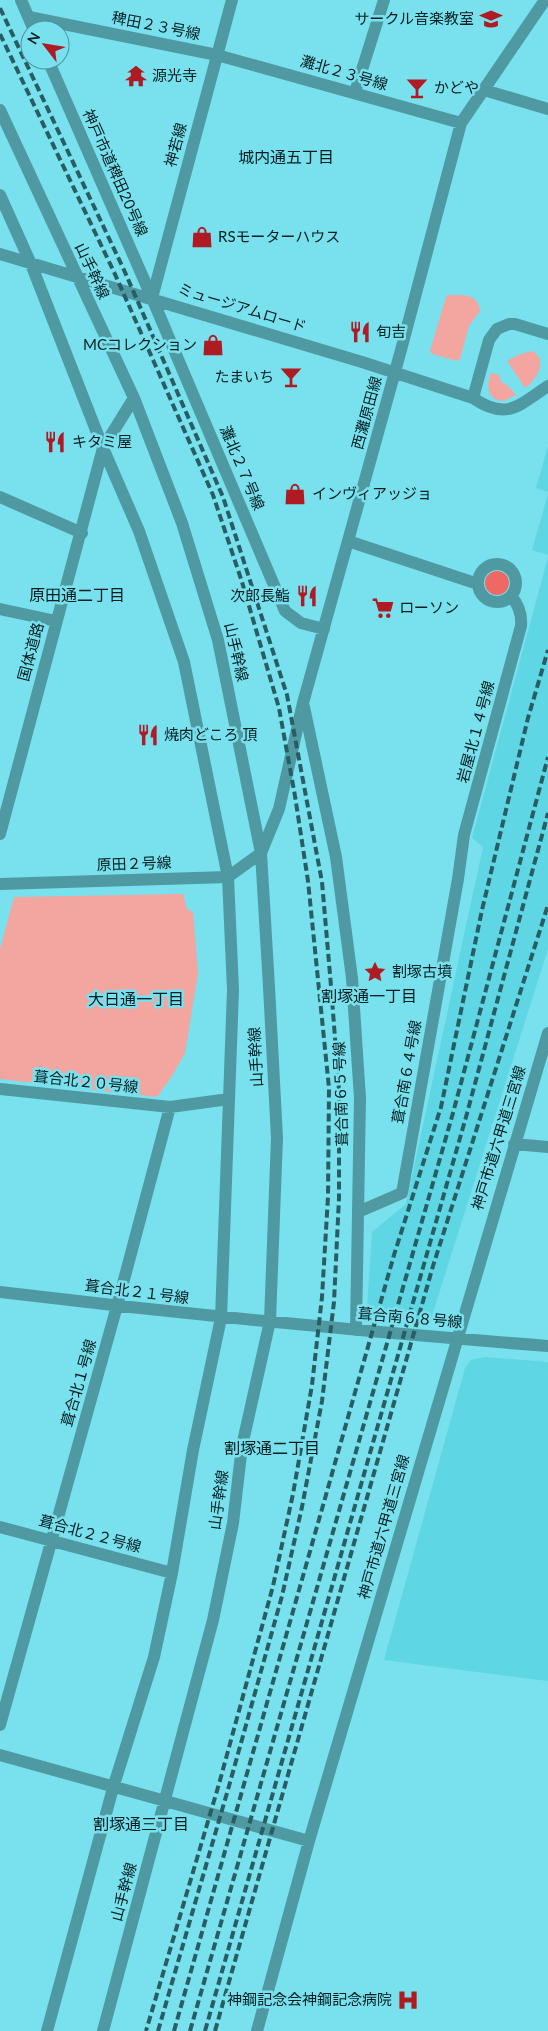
<svg xmlns="http://www.w3.org/2000/svg" width="548" height="2031" viewBox="0 0 548 2031" font-family="Lato,'Noto Sans JP',sans-serif">
<style>
.built{fill:#5ed6e4}
.green{fill:#f2a69f}
.forest{fill:#ee6963}
.lines{fill:none;stroke-linecap:round;stroke-linejoin:round}
.minor{stroke:#4f99a2;stroke-width:12}
.rail{stroke:#275d63;stroke-width:4;stroke-dasharray:8 4;stroke-linecap:butt}
.labels{text-anchor:middle;stroke-width:5;stroke-linejoin:round;paint-order:stroke}
.poi-label{font-size:15px;fill:#001d21;stroke:#78e1ed;text-anchor:start}
.street-label{font-size:15px;fill:#001d21;stroke:#78e1ed}
.neighbourhood-label{font-size:16px;fill:#001d21;stroke:#78e1ed}
</style>
<rect width="100%" height="100%" fill="#78e1ed"/>
<path class="built" d="M548,446V492L536,488Z
M548,494V555L532,550Z
M548,557V949L429,1325L367,1309L372,1232L406,1204L483,847L472,838Z
M485,1357L548,1362V1681L384,1660L465,1368L471,1360Z"/>
<path class="green" d="M448,295C463,295 478,293 480,311L469,326L460,359L457,361L432,354L430,351L446,297Z
M531,351C548,357 539,379 525,388L507,361L518,355Z
M491,373L499,375L501,382L507,385L516,395L503,401C487,400 486,386 491,373Z
M183,894L187,909L193,912L198,973L185,1053L172,1076L157,1097L0,1079V949L14,897Z"/>
<path class="forest" d="M485 583a12 12 0 1 1 24 0a12 12 0 1 1-24 0Z"/>
<g class="lines">
<path class="minor" d="M21,0L34,30
M29,17L217,55L461,123
M48,60L152,298L285,611L301,623L324,629
M484,90L548,109
M355,92L384,0
M0,110L134,398L182,523L218,640L261,853L269,987L277,1138L270,1321L242,1446L233,1523L213,1620L103,2031
M0,195L31,264L103,448L139,531L184,662L228,877L233,990L221,1318L193,1450L172,1573L154,1657L113,1788L47,2031
M0,254L362,362L473,398
M152,298L232,0
M548,334L515,324H509L497,329L489,340L473,398C507,421 518,406 548,386
M0,497L82,533
M348,541L478,584
M478 583a19 19 0 1 1 38 0a19 19 0 1 1-38 0Z
M0,609L56,621
M304,707L336,857L352,978L360,1098L356,1330
M0,834L103,448L134,398
M0,884L228,877L261,853L279,809L303,703L401,350L461,123L545,0
M0,1089L170,1107L229,1099
M514,1144L548,1147
M358,1212L402,1193L458,879L464,835L521,626C522,614 519,605 511,596
M0,1292C182,1314 365,1332 548,1346
M0,1527L172,1573
M0,1725L117,1306L170,1107
M0,1755L309,1841
M257,2031L309,1841L548,1033"/>
<path class="rail" d="M0,8L124,270L223,497L287,695L322,882L331,986L339,1090V1198L334,1302L322,1401L302,1507L282,1596L229,1786L158,2031
M0,34L114,272L213,495L242,582L279,708L295,796L308,881L329,1088L328,1197L322,1297L312,1385L293,1494L273,1586L219,1784L146,2031
M174,2031L394,1255L441,1107L482,910L528,718L548,650
M190,2031L453,1113L548,757
M205,2031L466,1117L548,813
M215,2031L433,1266L548,905"/>
</g>
<defs>
<g id="school-bare" transform="scale(1.725)"><path d="M0-5L7-2L0 1L-7-2ZM-4 1L0 2.5L4 1V4Q0 6-4 4Z" fill="#ae1b23" stroke="#78e1ed" stroke-width="2.5" paint-order="stroke"/></g>
<g id="temple-bare" transform="scale(1.725)"><path d="M0-6L5-2H3V0L6.5 2.5H4V6H1.5V3h-3V6H-4V2.5H-6.5L-3 0V-2H-5Z" fill="#ae1b23" stroke="#78e1ed" stroke-width="2.5" paint-order="stroke"/></g>
<g id="bar-bare" transform="scale(1.725)"><path d="M-6-5H6L.8 .8V4.5H3.5V6h-7V4.5H-.8V.8Z" fill="#ae1b23" stroke="#78e1ed" stroke-width="2.5" paint-order="stroke"/></g>
<g id="shop-bare" transform="scale(1.725)"><path d="M-5-2.5h2.3a2.7 3.5 0 0 1 5.4 0H5L5.5 6h-11ZM-1.5-2.5h3a1.5 2.3 0 0 0-3 0Z" fill="#ae1b23" stroke="#78e1ed" stroke-width="2.5" paint-order="stroke"/></g>
<g id="restaurant-bare" transform="scale(1.725)"><path d="M-5-6h1v4h1v-4h1v4h1v-4h1v5L-1.5 .5V6h-2V.5L-5-1ZM5-6V6H3V1.5H1.5Q1.5-4 5-6Z" fill="#ae1b23" stroke="#78e1ed" stroke-width="2.5" paint-order="stroke"/></g>
<g id="supermarket-bare" transform="scale(1.725)"><path d="M-6-5.5h2.5l.6 2H6L4.5 2H-2.5L-4.4-4H-6ZM-1.5 3.2a1.3 1.3 0 1 0 .1 0ZM3 3.2a1.3 1.3 0 1 0 .1 0Z" fill="#ae1b23" stroke="#78e1ed" stroke-width="2.5" paint-order="stroke"/></g>
<g id="sight-bare" transform="scale(1.725)"><path d="M0-6L1.8-2.2L6-1.7L2.9 1.2L3.7 5.4L0 3.3L-3.7 5.4L-2.9 1.2L-6-1.7L-1.8-2.2Z" fill="#ae1b23" stroke="#78e1ed" stroke-width="2.5" paint-order="stroke"/></g>
<g id="hospital-bare" transform="scale(1.725)"><path d="M-5-5h3v3.5h4V-5h3V5h-3V1.5h-4V5h-3Z" fill="#ae1b23" stroke="#78e1ed" stroke-width="2.5" paint-order="stroke"/></g>
</defs>
<g fill-rule="evenodd">
<use href="#school-bare" x="491" y="19"/>
<use href="#temple-bare" x="136" y="76"/>
<use href="#bar-bare" x="417" y="88"/>
<use href="#shop-bare" x="202" y="237"/>
<use href="#restaurant-bare" x="360" y="332"/>
<use href="#shop-bare" x="213" y="345"/>
<use href="#bar-bare" x="291" y="377"/>
<use href="#restaurant-bare" x="55" y="442"/>
<use href="#shop-bare" x="295" y="494"/>
<use href="#restaurant-bare" x="307" y="596"/>
<use href="#supermarket-bare" x="383" y="608"/>
<use href="#restaurant-bare" x="148" y="735"/>
<use href="#sight-bare" x="375" y="972"/>
<use href="#hospital-bare" x="408" y="2000"/>
</g>
<g class="labels">
<g class="poi-label">
<text x="474" y="24" text-anchor="end">サークル音楽教室</text>
<text x="152" y="81">源光寺</text>
<text x="434" y="93">かどや</text>
<text x="218" y="242">RSモーターハウス</text>
<text x="376" y="337">旬吉</text>
<text x="197" y="350" text-anchor="end">MCコレクション</text>
<text x="274" y="382" text-anchor="end">たまいち</text>
<text x="72" y="447">キタミ屋</text>
<text x="312" y="499">インヴィアッジョ</text>
<text x="290" y="601" text-anchor="end">次郎長鮨</text>
<text x="399" y="613">ローソン</text>
<text x="164" y="740">焼肉どころ 頂</text>
<text x="392" y="977">割塚古墳</text>
<text x="392" y="2005" text-anchor="end">神鋼記念会神鋼記念病院</text>
</g>
<g class="street-label">
<text transform="translate(156 26) rotate(11)" y="5">稗田２３号線</text>
<text transform="translate(344 73) rotate(16)" y="5">灘北２３号線</text>
<text transform="translate(176 145) rotate(-75)" y="5">神若線</text>
<text transform="translate(115 173) rotate(66)" y="5">神戸市道稗田20号線</text>
<text transform="translate(92 271) rotate(65)" y="5">山手幹線</text>
<text transform="translate(242 308) rotate(17)" y="5">ミュージアムロード</text>
<text transform="translate(367 413) rotate(-75)" y="5">西灘原田線</text>
<text transform="translate(242 468) rotate(67)" y="5">灘北２７号線</text>
<text transform="translate(31 652) rotate(-75)" y="5">国体道路</text>
<text transform="translate(236 652) rotate(77)" y="5">山手幹線</text>
<text transform="translate(476 732) rotate(-75)" y="5">岩屋北１４号線</text>
<text transform="translate(134 864) rotate(-2)" y="5">原田２号線</text>
<text transform="translate(256 1057) rotate(-93)" y="5">山手幹線</text>
<text transform="translate(407 1072) rotate(-80)" y="5">葺合南６４号線</text>
<text transform="translate(86 1082) rotate(6)" y="5">葺合北２０号線</text>
<text transform="translate(341 1094) rotate(-92)" y="5">葺合南６５号線</text>
<text transform="translate(499 1138) rotate(-73)" y="5">神戸市道六甲道三宮線</text>
<text transform="translate(137 1292) rotate(7)" y="5">葺合北２１号線</text>
<text transform="translate(410 1318) rotate(5)" y="5">葺合南６８号線</text>
<text transform="translate(79 1383) rotate(-74)" y="5">葺合北１号線</text>
<text transform="translate(219 1500) rotate(-82)" y="5">山手幹線</text>
<text transform="translate(384 1527) rotate(-74)" y="5">神戸市道六甲道三宮線</text>
<text transform="translate(90 1534) rotate(15)" y="5">葺合北２２号線</text>
<text transform="translate(124 1892) rotate(-75)" y="5">山手幹線</text>
</g>
<g class="neighbourhood-label">
<text x="286" y="163">城内通五丁目</text>
<text x="77" y="601">原田通二丁目</text>
<text x="369" y="1002">割塚通一丁目</text>
<text x="136" y="1005">大日通一丁目</text>
<text x="272" y="1454">割塚通二丁目</text>
<text x="141" y="1830">割塚通三丁目</text>
</g>
</g>
<g transform="translate(45 45) rotate(301)"><circle r="24" fill="#78e1ed" stroke="#48939b"/>
<path d="M0-4L9 19L0 12L-9 19Z" fill="#ae1b23"/>
<text y="-8" font-size="14" font-weight="bold" text-anchor="middle" fill="#001d21">N</text>
</g>
</svg>
